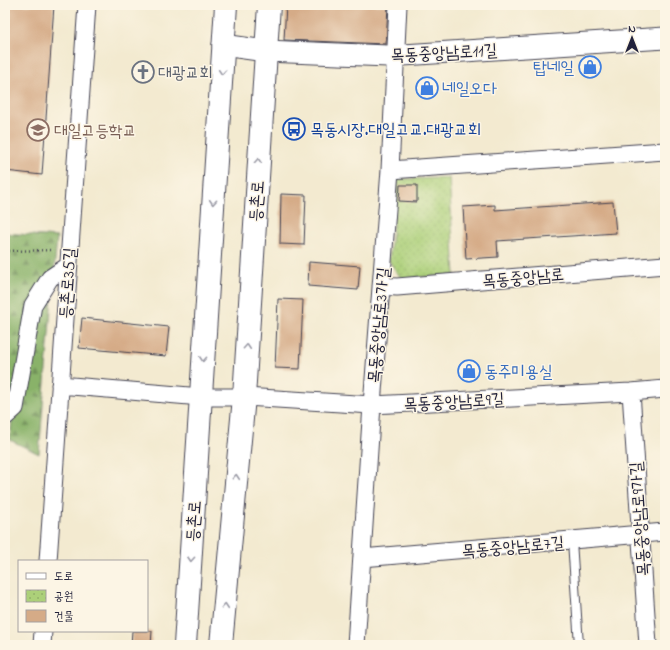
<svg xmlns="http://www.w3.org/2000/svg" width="670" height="650" viewBox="0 0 670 650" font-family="'Indie Flower','Poor Story',sans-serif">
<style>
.forest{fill:url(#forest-firs);stroke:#566a52}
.park{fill:url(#park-dots);stroke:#67795a}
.building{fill:#d5ab87}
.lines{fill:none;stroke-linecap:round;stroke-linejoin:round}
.service-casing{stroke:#414051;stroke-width:10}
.minor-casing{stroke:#414051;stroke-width:19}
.tertiary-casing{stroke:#414051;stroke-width:23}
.secondary-casing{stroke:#414051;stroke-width:24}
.path{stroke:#414051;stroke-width:2.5;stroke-dasharray:1 3;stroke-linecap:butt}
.service{stroke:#fff;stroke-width:8}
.minor{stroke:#fff;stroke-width:17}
.tertiary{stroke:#fff;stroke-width:21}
.secondary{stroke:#fff;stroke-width:22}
.oneway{stroke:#9c9ca7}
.labels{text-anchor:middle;stroke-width:3;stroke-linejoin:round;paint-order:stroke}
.street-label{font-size:17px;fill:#22223b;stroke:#fcf5e5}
.shop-label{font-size:17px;fill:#366cbe;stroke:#fcf5e5;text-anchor:start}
.worship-label{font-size:17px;fill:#5b616d;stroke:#fcf5e5;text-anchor:start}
.transit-label{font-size:17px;fill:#164399;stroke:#fcf5e5;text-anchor:start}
.education-label{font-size:17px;fill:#785e54;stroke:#fcf5e5;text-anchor:start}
</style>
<defs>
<pattern id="forest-firs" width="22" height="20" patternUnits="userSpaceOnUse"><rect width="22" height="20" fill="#89b269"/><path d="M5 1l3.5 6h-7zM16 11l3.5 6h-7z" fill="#709058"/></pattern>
<pattern id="park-dots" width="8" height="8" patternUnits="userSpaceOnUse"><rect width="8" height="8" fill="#acd079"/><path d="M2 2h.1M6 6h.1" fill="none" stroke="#94b26a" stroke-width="1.8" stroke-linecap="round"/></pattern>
</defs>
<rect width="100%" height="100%" fill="#fcf5e5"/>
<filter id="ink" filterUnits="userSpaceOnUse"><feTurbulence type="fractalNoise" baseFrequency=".025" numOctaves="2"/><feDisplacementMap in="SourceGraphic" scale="8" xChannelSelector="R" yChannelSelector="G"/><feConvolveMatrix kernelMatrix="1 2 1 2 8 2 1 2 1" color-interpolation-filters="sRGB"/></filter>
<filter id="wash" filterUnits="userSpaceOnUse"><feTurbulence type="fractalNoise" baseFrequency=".012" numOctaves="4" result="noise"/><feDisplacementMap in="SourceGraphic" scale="16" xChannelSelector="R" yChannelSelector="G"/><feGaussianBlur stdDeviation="0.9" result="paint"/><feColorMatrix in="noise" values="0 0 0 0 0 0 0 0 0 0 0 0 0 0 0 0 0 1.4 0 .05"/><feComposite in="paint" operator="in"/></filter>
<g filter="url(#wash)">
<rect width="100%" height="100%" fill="#f3ead0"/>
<path class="forest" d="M5,233L57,237L39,454L10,440L12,420H5Z"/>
<path class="park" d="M449,178L455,275L401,278L389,261L398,179Z"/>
<g id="blocks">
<path class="building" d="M5,5H54L42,175L5,171Z
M286,5H388L386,44L284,40Z
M400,185H417V202L399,201Z
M281,194L306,195L304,245L280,244Z
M613,202L616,233L497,241L498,257L466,259L463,207L495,205V210Z
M309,262L360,266L358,290L308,286Z
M278,299L303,300L300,369L275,368Z
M82,318L169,327L166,356L79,348Z
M132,631H152L151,645H131Z"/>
</g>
</g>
<g filter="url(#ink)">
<use href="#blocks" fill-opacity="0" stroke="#414051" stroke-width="1"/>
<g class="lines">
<g class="service-casing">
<path id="service" d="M572,541L579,645"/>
</g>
<g class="minor-casing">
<path id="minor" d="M390,170L665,151
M381,286L397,287L665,265
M60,385L201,397H244L372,405L631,392L665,389
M631,392L648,645
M5,417L15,408L33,305L50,278L68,266
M362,558L665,532
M48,561L87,5
M42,645L43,631
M356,645L372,405L390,170L398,5"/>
</g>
<g class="tertiary-casing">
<path id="tertiary" d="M223,45L265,51L388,56L665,38"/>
</g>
<g class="secondary-casing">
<path id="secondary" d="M185,645L226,5
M221,645L244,397L269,5"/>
</g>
<path class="path" d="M5,251L53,250"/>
<use href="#service" class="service"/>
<use href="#minor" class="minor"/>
<use href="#tertiary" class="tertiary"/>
<use href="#secondary" class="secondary"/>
</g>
<defs><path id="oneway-chevron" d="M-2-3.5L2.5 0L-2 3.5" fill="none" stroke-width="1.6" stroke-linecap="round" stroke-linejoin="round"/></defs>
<g class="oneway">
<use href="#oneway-chevron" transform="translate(222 72) rotate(94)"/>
<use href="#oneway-chevron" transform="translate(258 161) rotate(-86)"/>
<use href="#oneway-chevron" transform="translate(213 202) rotate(94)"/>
<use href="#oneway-chevron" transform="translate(247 347) rotate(-86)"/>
<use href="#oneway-chevron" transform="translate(203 359) rotate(94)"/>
<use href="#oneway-chevron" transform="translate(236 477) rotate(-85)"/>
<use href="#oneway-chevron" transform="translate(191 559) rotate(94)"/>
<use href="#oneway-chevron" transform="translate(225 606) rotate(-85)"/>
</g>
</g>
<defs>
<g id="shop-ring" transform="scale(1.15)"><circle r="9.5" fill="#fcf5e5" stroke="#3f7fe0" stroke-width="1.5"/><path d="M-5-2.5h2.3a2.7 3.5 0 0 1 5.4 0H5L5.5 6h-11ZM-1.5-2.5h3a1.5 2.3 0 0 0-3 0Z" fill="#3f7fe0"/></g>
<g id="church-ring" transform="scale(1.15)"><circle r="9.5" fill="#fcf5e5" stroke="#6b7280" stroke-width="1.5"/><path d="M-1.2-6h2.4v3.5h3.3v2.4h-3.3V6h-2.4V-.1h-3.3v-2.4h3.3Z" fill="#6b7280"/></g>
<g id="bus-ring" transform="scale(1.15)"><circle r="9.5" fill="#fcf5e5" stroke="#1a4fb4" stroke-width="1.5"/><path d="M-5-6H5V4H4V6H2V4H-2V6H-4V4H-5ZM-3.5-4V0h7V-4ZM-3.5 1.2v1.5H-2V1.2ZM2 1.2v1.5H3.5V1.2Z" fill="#1a4fb4"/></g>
<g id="school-ring" transform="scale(1.15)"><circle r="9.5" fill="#fcf5e5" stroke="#8d6e63" stroke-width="1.5"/><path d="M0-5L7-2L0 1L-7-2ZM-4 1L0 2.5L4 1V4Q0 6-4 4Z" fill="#8d6e63"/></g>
</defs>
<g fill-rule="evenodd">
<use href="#shop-ring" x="590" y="67"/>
<use href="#church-ring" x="143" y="72"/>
<use href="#shop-ring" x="427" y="88"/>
<use href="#bus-ring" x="294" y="129"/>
<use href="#school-ring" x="38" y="130"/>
<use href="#shop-ring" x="469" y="371"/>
</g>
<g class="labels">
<g class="street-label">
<text transform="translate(444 52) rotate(-3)" y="6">목동중앙남로11길</text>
<text transform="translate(256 201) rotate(-86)" y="6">등촌로</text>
<text transform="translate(523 277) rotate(-5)" y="6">목동중앙남로</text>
<text transform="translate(67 283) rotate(-86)" y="6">등촌로35길</text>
<text transform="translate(378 325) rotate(-85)" y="6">목동중앙남로3가길</text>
<text transform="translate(454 401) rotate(-3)" y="6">목동중앙남로9길</text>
<text transform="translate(639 519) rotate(-94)" y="6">목동중앙남로9가길</text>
<text transform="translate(193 521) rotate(-86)" y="6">등촌로</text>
<text transform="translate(513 546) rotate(-5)" y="6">목동중앙남로7길</text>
</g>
<g class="shop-label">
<text x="574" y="73" text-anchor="end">탑네일</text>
<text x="442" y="94">네일오다</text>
<text x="484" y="377">동주미용실</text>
</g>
<g class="worship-label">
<text x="158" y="78">대광교회</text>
</g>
<g class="transit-label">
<text x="310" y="135">목동시장.대일고교.대광교회</text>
</g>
<g class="education-label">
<text x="54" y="136">대일고등학교</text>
</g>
</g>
<rect width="670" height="650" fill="none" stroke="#fcf5e5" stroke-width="20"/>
<rect x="18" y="560" width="130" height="72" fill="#fcf5e5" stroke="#a5a1a1"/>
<rect x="26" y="573" width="20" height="6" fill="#ffffff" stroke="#a5a1a1"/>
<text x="54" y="580" font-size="12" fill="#22223b">도로</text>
<rect x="26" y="590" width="20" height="12" fill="url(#park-dots)" stroke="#a5a1a1"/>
<text x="54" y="600" font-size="12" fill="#22223b">공원</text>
<rect x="26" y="610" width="20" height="12" fill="#d5ab87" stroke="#a5a1a1"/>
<text x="54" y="620" font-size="12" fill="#22223b">건물</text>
<g transform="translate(632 38)" stroke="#fcf5e5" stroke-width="3" paint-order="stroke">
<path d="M0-3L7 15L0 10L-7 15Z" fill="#22223b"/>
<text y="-6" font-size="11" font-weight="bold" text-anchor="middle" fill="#22223b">N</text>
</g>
</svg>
